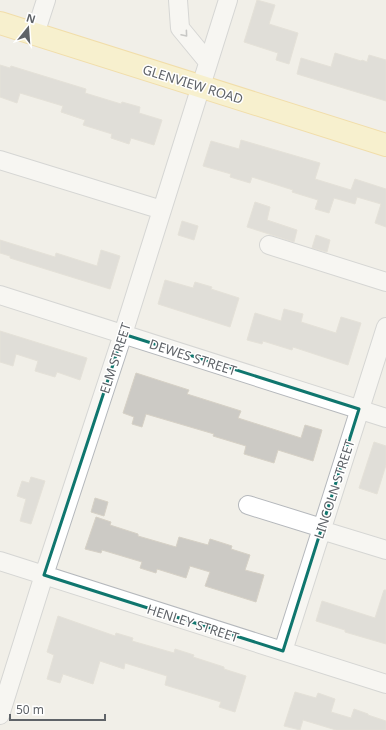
<svg xmlns="http://www.w3.org/2000/svg" width="386" height="730" viewBox="0 0 386 730" font-family="'Noto Sans',sans-serif">
<style>
.building{fill:#cccac5;stroke:#d6d1c6}
.lines{fill:none;stroke-linecap:round;stroke-linejoin:round}
.minor-casing{stroke:#b5b8bc;stroke-width:20}
.major-casing{stroke:#f2c960;stroke-width:24}
.minor{stroke:#fff;stroke-width:18}
.major{stroke:#fff2af;stroke-width:22}
.oneway{stroke:#979a9d}
.marked{fill:none;stroke:#0f766e;stroke-width:3;stroke-linejoin:round}
.labels{text-anchor:middle;stroke-width:3;stroke-linejoin:round;paint-order:stroke}
.street-label{font-size:13px;fill:#5f6368;stroke:#fff}
</style>
<rect width="100%" height="100%" fill="#f1efe8"/>
<path class="building" d="M257,0L275,5L269,24L298,33L289,64L276,60L278,53L244,42Z
M335,53L361,61L362,60L367,62L369,55L386,60V101L297,74L301,58L331,67Z
M0,65L10,68L11,66L86,89L85,93L121,104L122,102L140,107L139,113L162,120L154,145L131,138L129,144L111,138L112,134L83,125L85,120L61,112L63,106L20,93L17,103L0,97Z
M241,140L320,163L315,179L351,190L355,179L386,189V227L375,223L381,204L357,197L355,204L334,198L329,213L315,209L318,200L292,192L293,190L252,177L250,183L230,177L231,174L203,166L211,141L239,149Z
M255,202L270,207L267,220L297,230L294,242L247,227Z
M182,221L198,226L194,240L178,235Z
M316,235L330,240L327,252L312,248Z
M0,240L55,257L56,253L97,266L101,250L120,256L110,289L10,258V256L0,253Z
M165,280L193,288L195,282L212,287L211,289L239,298L230,327L158,304Z
M284,309L303,314L301,322L336,333L341,317L361,323L348,365L293,347L292,350L263,341L262,344L247,340L255,313L281,321Z
M0,331L87,358L80,380L57,372L55,377L35,371L38,361L16,354L13,366L0,362Z
M136,373L189,390L187,394L241,411L238,418L301,438L305,425L322,430L313,461L278,450L274,463L244,454L246,446L213,436L214,434L146,414L142,427L132,424L134,417L123,413Z
M374,442L386,446V465L377,494L359,488Z
M31,477L45,481L31,524L20,521L26,499L17,496L22,481L29,483Z
M95,498L108,502L104,516L91,512Z
M96,517L111,522L110,525L138,534V536L176,547L179,537L208,545L210,539L232,546L231,549L250,555L245,570L264,575L256,602L205,586L210,572L190,566L186,578L157,569L156,573L140,568L142,562L102,550L101,553L85,549Z
M384,590H386V644L345,632V630L316,621L322,601L375,618Z
M58,616L115,636L116,633L133,638L132,641L174,653L175,649L194,655L193,657L224,667V669L246,676L235,712L219,707L221,702L165,685L167,676L125,663L124,669L100,661L93,684L63,674L60,683L47,679L54,655L47,652Z
M295,692L316,698L318,693L335,699L331,712L351,718L354,709L368,714V715L386,721V730H336L303,720L300,730L284,726Z"/>
<g class="lines">
<g class="minor-casing">
<path id="minor" d="M178,0L180,28L208,62
M35,34L46,0
M0,160L162,210
M269,245L386,282
M0,295L386,418
M248,505L322,528
M321,530L386,550
M0,561L386,684
M283,651L386,327
M0,715L44,575L123,334L228,0"/>
</g>
<g class="major-casing">
<path id="major" d="M0,23L386,145"/>
</g>
<use href="#minor" class="minor"/>
<use href="#major" class="major"/>
</g>
<defs><path id="oneway-chevron" d="M-2-3.5L2.5 0L-2 3.5" fill="none" stroke-width="1.6" stroke-linecap="round" stroke-linejoin="round"/></defs>
<use class="oneway" href="#oneway-chevron" transform="translate(185 34) rotate(50)"/>
<path d="M0 0H386V730H0ZM123,334L359,409L283,651L44,575Z" fill="#f1efe8" fill-opacity=".55" fill-rule="evenodd"/>
<path class="marked" d="M123,334L359,409L283,651L44,575Z"/>
<g class="labels">
<g class="street-label">
<text transform="translate(193 84) rotate(17)" y="5">GLENVIEW ROAD</text>
<text transform="translate(193 357) rotate(18)" y="5">DEWES STREET</text>
<text transform="translate(115 358) rotate(-72)" y="5">ELM STREET</text>
<text transform="translate(334 489) rotate(-72)" y="5">LINCOLN STREET</text>
<text transform="translate(193 623) rotate(18)" y="5">HENLEY STREET</text>
</g>
</g>
<g transform="translate(28 28) rotate(17)" stroke="#ffffff" stroke-width="3" paint-order="stroke">
<path d="M0-3L7 15L0 10L-7 15Z" fill="#5f6368"/>
<text y="-6" font-size="11" font-weight="bold" text-anchor="middle" fill="#5f6368">N</text>
</g>
<path d="M10 714v6h95v-6" fill="none" stroke="#5f6368" stroke-width="2"/>
<text x="16" y="714" font-size="12" fill="#5f6368" stroke="#ffffff" stroke-width="3" paint-order="stroke">50 m</text>
</svg>
